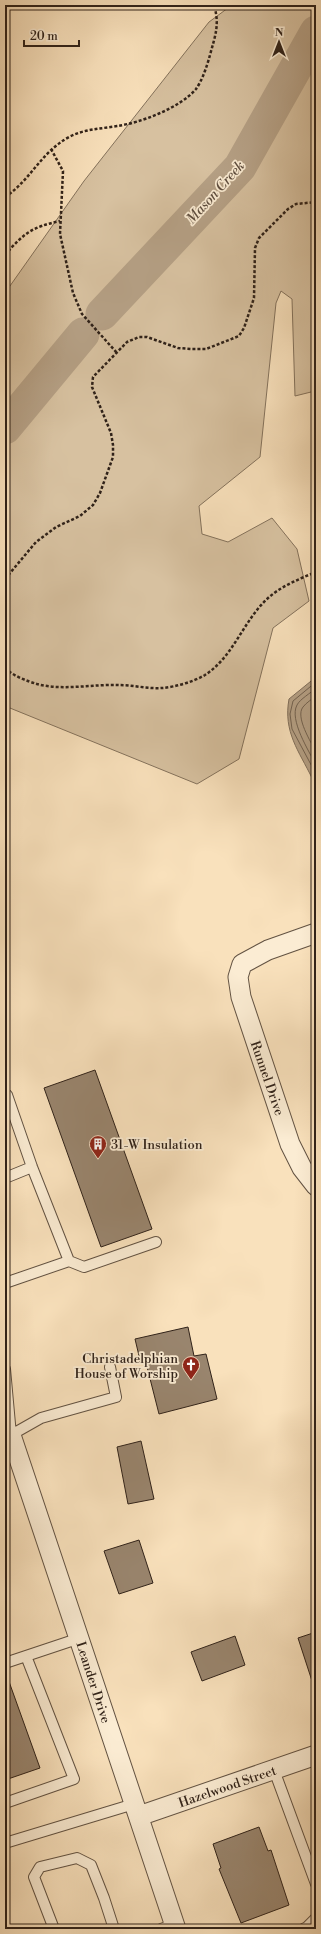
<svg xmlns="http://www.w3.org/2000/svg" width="321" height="1934" viewBox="0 0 321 1934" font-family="'Libre Bodoni',serif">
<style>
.green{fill:#d7c1a0;stroke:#84725c}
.water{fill:#b5a085;stroke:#806e5a}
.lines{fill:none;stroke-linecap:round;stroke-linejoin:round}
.shore{stroke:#72614f;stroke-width:1}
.river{stroke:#b5a085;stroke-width:33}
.building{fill:#99856e;stroke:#302219}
.service-casing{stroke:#625242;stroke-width:12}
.minor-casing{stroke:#625242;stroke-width:21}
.path{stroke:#302219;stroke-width:2.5;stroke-dasharray:3 2;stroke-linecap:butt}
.service{stroke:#fbecd3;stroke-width:10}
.minor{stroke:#fbecd3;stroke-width:19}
.labels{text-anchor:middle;stroke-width:3.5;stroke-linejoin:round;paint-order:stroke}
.street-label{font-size:13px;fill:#302219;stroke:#fbecd3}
.poi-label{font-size:13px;fill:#302219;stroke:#fbecd3;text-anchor:start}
.water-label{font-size:14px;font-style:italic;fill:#5f4e3f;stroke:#fbecd3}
</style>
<rect width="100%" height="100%" fill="#f9e1bc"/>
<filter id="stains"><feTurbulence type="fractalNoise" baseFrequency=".005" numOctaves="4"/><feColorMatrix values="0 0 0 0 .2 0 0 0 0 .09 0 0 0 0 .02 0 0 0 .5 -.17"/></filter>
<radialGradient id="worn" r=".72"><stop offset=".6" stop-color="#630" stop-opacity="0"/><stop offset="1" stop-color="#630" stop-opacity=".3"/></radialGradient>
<path class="green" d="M232,5H316V386L311,392L295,396L292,299L281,291L276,303L260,457L199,506L202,534L228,542L272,518L297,549L309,601L273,628L239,759L197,784L5,706V293L84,181L209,22Z"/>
<path class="water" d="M316,677V777L312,778C299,751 283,732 289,699Z"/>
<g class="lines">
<path class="shore" d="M316,682L293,701L290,714L292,729L316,774
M316,688C311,693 300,699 297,705C289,720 309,751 316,765
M316,696C312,699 306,703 303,707C295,717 311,742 316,752"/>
<path class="river" d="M102,314L240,167L316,32
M5,428L83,334"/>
</g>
<path class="building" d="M95,1070L152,1229L101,1247L44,1088Z
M188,1327L194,1356L206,1354L217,1399L159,1414L145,1359L140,1360L135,1339Z
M141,1441L154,1499L128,1504L117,1447Z
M139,1540L153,1583L119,1594L104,1551Z
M316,1632V1684H313L298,1638Z
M235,1636L245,1665L202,1681L191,1652Z
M5,1676H7L40,1768L5,1780Z
M259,1827L268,1851L271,1850L289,1905L241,1923L219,1869L221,1868L213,1844Z"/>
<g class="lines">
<g class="service-casing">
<path id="service" d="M5,1096L7,1095L32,1167L69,1261L5,1283
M5,1178L32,1167
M69,1261L84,1267L156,1242
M5,1369L11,1435L41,1418L116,1397L110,1367
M5,1663L80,1638
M274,1770L316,1884
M5,1803L74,1779L26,1656
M5,1843L134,1804
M54,1929L34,1877L40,1867L77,1858L91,1865L104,1898L114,1929
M161,1929L174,1924
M303,1929L307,1927L316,1918"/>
</g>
<g class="minor-casing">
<path id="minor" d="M316,933L268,950L242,964L238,977L241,997L290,1144L302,1168L316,1186
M11,1435L176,1929
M139,1816L316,1755"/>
</g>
<path class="path" d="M51,149L63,171L60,234L73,293L82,314L117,353
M5,197C31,180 40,153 69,137C84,129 100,129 117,126C140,123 180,108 196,89C202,81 207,66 210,55C215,36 220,25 214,5
M5,255C24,233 32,227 60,221
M5,579L36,542L56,527L80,516L93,505L100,493L113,457V445L111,433L92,387L93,377L127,342L139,337H147L178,348L191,349H206L239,336L244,328L254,298L255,248L259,238L288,209L296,204L316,202
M5,668C13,676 27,681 37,684C63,691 93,684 119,685C133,685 148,689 162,688C175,687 193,682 205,675C233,657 243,622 266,600C279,587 299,579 316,572"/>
<use href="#service" class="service"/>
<use href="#minor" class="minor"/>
</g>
<defs>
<g id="building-pin" transform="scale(0.9)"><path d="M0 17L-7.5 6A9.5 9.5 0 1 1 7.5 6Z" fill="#8f2418" stroke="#fbecd3"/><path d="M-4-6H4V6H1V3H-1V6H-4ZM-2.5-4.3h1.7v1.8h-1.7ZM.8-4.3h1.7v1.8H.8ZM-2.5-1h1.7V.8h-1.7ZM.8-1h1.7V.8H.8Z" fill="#fff"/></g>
<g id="church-pin" transform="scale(0.9)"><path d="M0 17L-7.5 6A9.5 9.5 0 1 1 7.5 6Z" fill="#8f2418" stroke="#fbecd3"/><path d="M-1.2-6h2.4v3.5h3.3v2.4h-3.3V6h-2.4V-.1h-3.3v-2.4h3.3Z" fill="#fff"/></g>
</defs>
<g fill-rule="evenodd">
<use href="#building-pin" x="98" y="1144"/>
<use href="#church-pin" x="191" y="1365"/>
</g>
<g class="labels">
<g class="street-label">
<text transform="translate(268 1078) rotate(71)" y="5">Runnel Drive</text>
<text transform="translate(94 1682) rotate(72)" y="5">Leander Drive</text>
<text transform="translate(227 1786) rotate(-19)" y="5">Hazelwood Street</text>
</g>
<g class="poi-label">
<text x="111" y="1149">31-W Insulation</text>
<text x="178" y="1363" text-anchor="end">Christadelphian<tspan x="178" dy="15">House of Worship</tspan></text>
</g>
<g class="water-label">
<text transform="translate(215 192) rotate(-48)" y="5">Mason Creek</text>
</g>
</g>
<rect width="321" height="1934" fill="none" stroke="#f9e1bc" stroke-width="20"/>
<rect x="6" y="6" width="309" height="1922" fill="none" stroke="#302219" stroke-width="2"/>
<rect x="10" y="10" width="301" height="1914" fill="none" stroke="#302219"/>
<g transform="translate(279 42)" stroke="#fbecd3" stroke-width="3" paint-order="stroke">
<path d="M0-3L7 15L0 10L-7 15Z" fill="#302219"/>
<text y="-6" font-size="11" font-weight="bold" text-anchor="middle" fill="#302219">N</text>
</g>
<path d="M24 40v6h55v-6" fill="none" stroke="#302219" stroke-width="2"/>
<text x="30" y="40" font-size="12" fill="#302219" stroke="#fbecd3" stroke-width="3" paint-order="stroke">20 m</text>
<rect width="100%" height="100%" filter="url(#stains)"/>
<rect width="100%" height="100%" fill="url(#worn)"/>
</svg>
